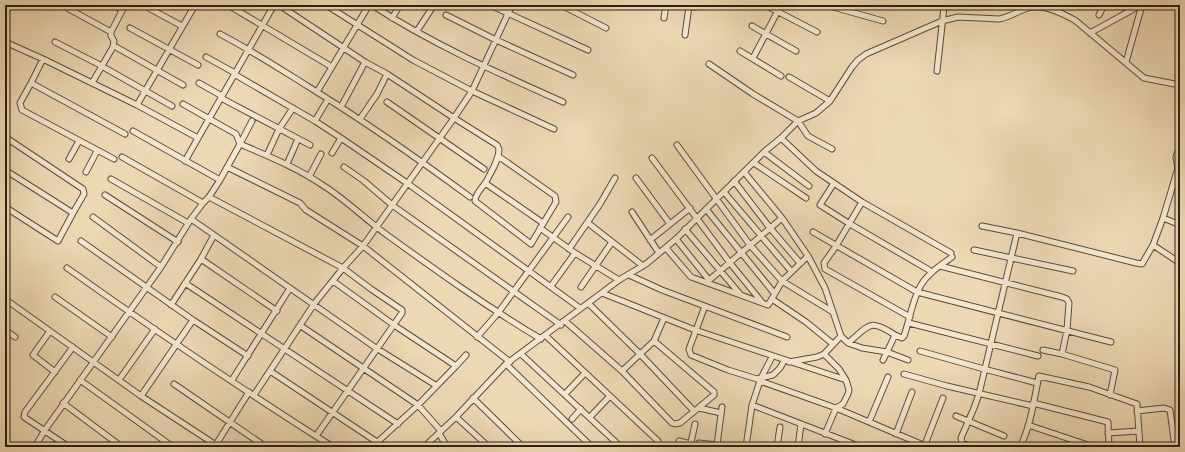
<svg xmlns="http://www.w3.org/2000/svg" width="1185" height="452" viewBox="0 0 1185 452" font-family="'IM FELL Great Primer',serif">
<style>
.lines{fill:none;stroke-linecap:round;stroke-linejoin:round}
.minor-casing{stroke:#5c4d39;stroke-width:7}
.minor{stroke:#f3e6ce;stroke-width:5}
</style>
<rect width="100%" height="100%" fill="#edd8b4"/>
<filter id="stains"><feTurbulence type="fractalNoise" baseFrequency=".005" numOctaves="4"/><feColorMatrix values="0 0 0 0 .2 0 0 0 0 .09 0 0 0 0 .02 0 0 0 .5 -.17"/></filter>
<radialGradient id="worn" r=".72"><stop offset=".6" stop-color="#630" stop-opacity="0"/><stop offset="1" stop-color="#630" stop-opacity=".3"/></radialGradient>
<g class="lines">
<g class="minor-casing">
<path id="minor" d="M113,5L122,10
M143,5L182,26
M228,5L332,67
M279,5L365,62L387,74L454,118L497,145L499,149C499,160 491,172 486,182C482,188 475,194 475,201L531,244L556,202L555,196L498,156
M326,5L413,60L472,91L554,129
M372,5C432,44 498,73 563,102
M490,5L588,50
M561,5L606,28
M680,5L695,7
M765,5L817,32
M826,5L883,21
M923,5L944,7L937,71
M1119,5L1124,7
M69,9L111,32
M446,15L496,40L573,75
M1099,15L1104,5
M392,18L400,5
M664,18L666,5
M752,26L796,51
M130,28L198,65
M417,31L434,5
M1090,33L1141,5
M220,34C251,50 280,69 309,87C364,121 417,158 470,197
M685,35L689,6
M5,42L43,59L137,105L198,138
M55,42L102,66
M116,47L183,85
M740,51L781,76
M206,57L235,73
M753,58L781,5
M43,59L31,83L125,134
M1126,62L1142,5
M709,64L753,94L798,121L808,136L832,149
M105,68L172,106
M234,74L315,121L341,138L407,183L580,308
M789,77L830,101
M31,83L20,103L22,110L114,159
M92,83L113,47L114,41L111,36V32L125,5
M199,83L222,96
M317,92L369,5
M221,98L310,145
M387,102L484,169
M137,105L195,5
M341,107L365,62
M360,119L377,94L387,74
M252,121L240,144C268,156 298,168 324,186C346,200 365,219 387,235C437,271 487,307 541,339
M315,121L328,99
M133,131L220,180
M5,137L83,189L84,194L73,213L5,170
M781,138L816,171L862,202L951,253
M677,145L750,245L782,281L833,312
M764,152L809,186
M332,153L341,138
M267,155L279,129L293,108
M122,157L203,203
M652,158L730,263L761,301
M69,159L79,141
M185,161L274,5
M754,163L806,198
M287,164L298,139
M227,167L300,203L306,210L363,246L510,362
M344,167L364,181L392,205L561,325
M86,172L97,151
M744,172L782,218L808,256L825,288L841,336L848,343L862,348L887,352L895,335L902,338L904,336C910,319 912,300 921,285C928,273 941,265 952,257
M309,177L321,154
M636,178L670,224
M111,179L188,223
M734,181L770,228L800,263
M485,183L543,223
M834,183L820,205L850,224L929,270
M724,192L791,271
M105,195L178,242
M209,197L343,268L371,289L402,310V313L316,436
M862,202L836,246L824,263L825,269L910,317
M5,207L58,241L73,213
M706,209L774,293
M632,212L659,253
M93,217L161,267
M1163,218L1178,224L1180,227
M191,219L376,348L437,386
M588,223L643,266
M982,226L1017,233L1136,263L1142,264L1153,245L1163,218L1178,168L1176,157L1180,145
M540,228L575,253L619,280
M685,229L740,294
M813,232L917,292L1111,342
M676,239L709,280
M650,240L690,208
M81,241L193,320L248,356
M1153,245L1180,263
M666,248L691,277L768,305L770,302L782,281L808,256
M569,249L600,204L615,178
M974,250L1073,271
M201,259L277,311
M940,266L1062,297L1067,299L1069,303L1067,330L1062,354L1115,370L1110,395
M67,268C154,330 243,390 333,447
M629,275L662,290L787,337
M333,281L394,325L456,366L418,405L372,447
M707,282L782,218
M185,283L398,424
M551,286L575,253
M581,287L612,242
M602,293L695,330L846,380L849,390L848,394L843,404L836,408L825,434
M55,297L112,337
M5,299L141,396L219,447
M772,299L806,322L833,344
M588,303L640,354L694,411
M171,305L201,259L214,235
M705,306L689,349L691,355L728,370L757,379L773,375L780,368L784,361
M565,321L622,371L672,423L675,424L680,423L714,395V392L654,341L622,371
M909,323L1038,356
M301,326L418,405L441,431
M5,330L15,337
M50,331L33,355L55,372
M545,335L658,441
M477,337L498,313L568,217
M654,341L664,318
M848,343C870,325 869,318 895,335
M1043,350L1062,354
M920,351L984,369L1037,383
M521,354L621,447
M824,354L839,369L846,380
M883,360L887,352L908,360
M789,362L817,357L824,354L841,336
M506,364L592,447
M456,366L466,355
M270,371L377,442
M904,374L947,386L1033,406
M80,380L173,447
M119,380L155,329
M232,380L290,288
M760,381L836,408L928,447
M174,384L266,447
M565,394L585,373
M254,395L314,304L343,268L363,246L454,118L472,91L512,5
M141,396L193,320
M473,398L523,447
M63,403L122,447
M1033,403L1108,422L1109,447
M752,405L861,447
M722,407L717,445L731,447
M699,408L721,413
M1137,411L1164,408L1170,410L1175,447
M956,416L1004,436
M456,417L489,447
M590,417L610,396
M572,419L581,409
M869,422L888,377
M1028,425L1094,447
M439,433L447,447
M1108,433L1139,431
M896,434L912,392
M679,441L691,444
M699,443L717,445
M1174,443L1180,442
M36,445L45,430L161,267L191,219L203,203L209,197L220,180L240,144L236,134L183,104
M215,446L249,392
M69,447L24,417L25,412L73,347
M424,447L456,417L506,364L619,280L646,264L676,239L764,152L781,138L798,121L816,113L830,101L852,67L858,60L866,54L942,21L958,17L999,19C1010,17 1018,11 1028,8C1043,3 1064,14 1076,21L1144,78L1180,85
M690,447L695,424
M746,447L752,405L761,378L772,357
M777,447L780,427
M798,447L801,424
M924,447L943,398
M972,447L962,443L961,438L974,408L979,394L1017,233
M1020,447C1031,426 1034,399 1039,376L1089,387L1137,404L1140,447"/>
</g>
<use href="#minor" class="minor"/>
</g>
<rect width="1185" height="452" fill="none" stroke="#edd8b4" stroke-width="20"/>
<rect x="6" y="6" width="1173" height="440" fill="none" stroke="#2b1f10" stroke-width="2"/>
<rect x="10" y="10" width="1165" height="432" fill="none" stroke="#2b1f10"/>
<rect width="100%" height="100%" filter="url(#stains)"/>
<rect width="100%" height="100%" fill="url(#worn)"/>
</svg>
